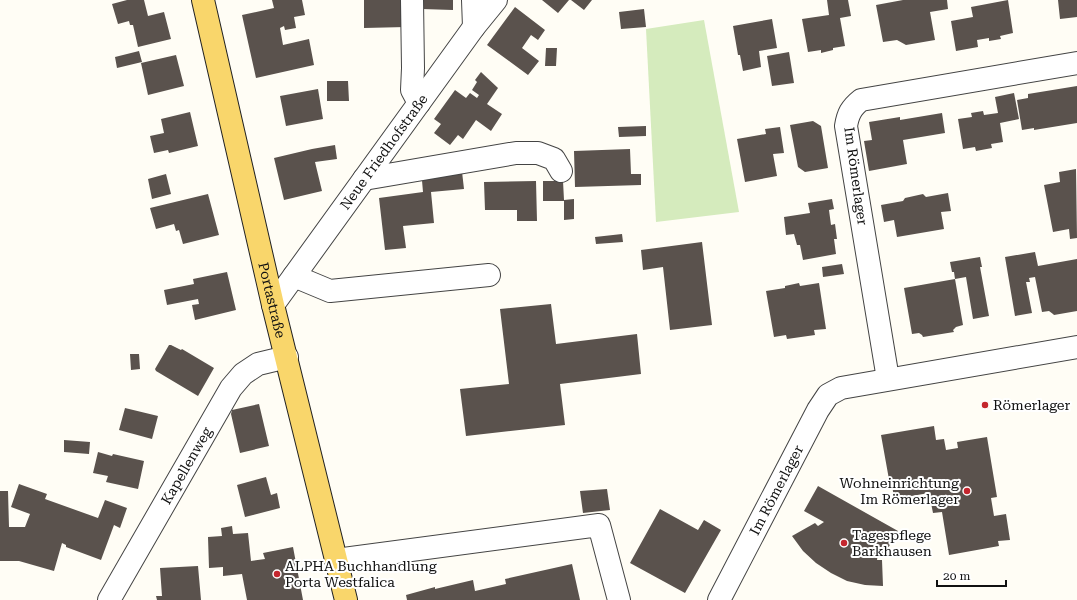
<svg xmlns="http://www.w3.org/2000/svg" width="1077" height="600" viewBox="0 0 1077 600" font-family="'Roboto Serif',serif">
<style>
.green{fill:#d5ebbd}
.building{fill:#5a524d}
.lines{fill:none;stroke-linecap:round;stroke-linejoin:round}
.minor-casing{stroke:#444;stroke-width:24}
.major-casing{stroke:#222;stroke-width:24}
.minor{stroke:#fff;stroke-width:22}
.major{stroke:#f9d66b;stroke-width:22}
.poi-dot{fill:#c4262e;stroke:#fff;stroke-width:1.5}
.labels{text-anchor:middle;stroke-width:4;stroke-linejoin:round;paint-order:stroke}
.street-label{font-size:14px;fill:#111;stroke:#fff}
.poi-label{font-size:14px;fill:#111;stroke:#fff;text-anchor:start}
</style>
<rect width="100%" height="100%" fill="#fffdf5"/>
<path class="green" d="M704,20L739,212L656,222L646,29Z"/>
<path class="building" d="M127,0H144L148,16L164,12L171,39L138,47L133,25H130L129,21L118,24L112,4Z
M272,0H302L305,15L294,17L296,28L285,30L284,26L280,28L283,45L309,39L314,65L256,78L242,15L274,8Z
M364,0H406V27L364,28Z
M422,0H453V10L422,9Z
M542,0H569L558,13Z
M571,0H592L584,10Z
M827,0H848L851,16L840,18L845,46L833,48V50L821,53V50L808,52L802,19L829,15Z
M903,0H947L948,9L930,12L935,40L906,45L897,40L883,42L876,5Z
M1008,0L1013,33L1000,36L1001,39L989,41V38L977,40L978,47L956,51L951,21L973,17L971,7Z
M1058,0H1077V17L1060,19Z
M515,7L545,30L538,40L531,35L522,48L539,61L528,75L487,45Z
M644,9L646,27L621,29L619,12Z
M772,19L777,48L759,51L761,67L743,71L740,55H738L733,26Z
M546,48H557L556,66H545Z
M139,51L142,62L117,68L115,57Z
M789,52L794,83L772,86L767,56Z
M176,55L184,86L148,95L141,63Z
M481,72L498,88L487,104L502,114L491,131L476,120L463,139L458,135L450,145L434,133L441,124L434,119L455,90L466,98L470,93L477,98L479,95L472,90L477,82L475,80Z
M327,81H348L349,101H327Z
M1077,86V123L1034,130V128L1022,130L1017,100L1028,98V94Z
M318,89L323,119L286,126L280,96Z
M1014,93L1019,119L1000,123L1003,142L991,144L992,148L976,151L975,147L963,149L958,119L972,117L971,113L983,111L984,115L998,113L995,97Z
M190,112L198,146L169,153L168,150L154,153L150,136L164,133L161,119Z
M942,113L945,133L903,140L907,164L869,171L864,141L872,140L869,122L900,117V120Z
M813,121L821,126L828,168L805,172L798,167L790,125Z
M646,126V136L619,137L618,127Z
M780,127L784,153L773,154L777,176L745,182L737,139L766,134L765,129Z
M335,145L337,159L315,162L322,191L284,200L274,158L312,149Z
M630,149L631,174H641V185L575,187L574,151Z
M461,163L464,189L431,192L434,223L403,226L406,248L385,250L379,198L423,192L421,169Z
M1076,169L1077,238L1070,239L1069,229L1053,232L1044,185L1060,182L1059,172Z
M166,174L171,194L152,199L148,179Z
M536,181L537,221H517V210H485L484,182Z
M543,181H563L564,200L574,199V219L564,220V201H543Z
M948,193L951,211L941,212L944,229L897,237L894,220L884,222L881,205L903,201L905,198L923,194L926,197Z
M208,194L219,235L183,244L179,230L176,231L174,224L156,229L150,208Z
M832,199L834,209L829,210L831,225L835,224L837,239H834L836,254L803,260L800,245H797L794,234L786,235L784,217L810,213L808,203Z
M622,234L623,242L596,244L595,237Z
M702,242L712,325L670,330L663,267L643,270L641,250Z
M1035,252L1038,266L1077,259V311L1054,315L1053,314L1049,311L1042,312L1035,277L1029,278L1030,282H1026L1032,313L1015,316L1005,257Z
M980,257L982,267H980L989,316L973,319L966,277L955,279L954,272H952L950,262Z
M842,264L844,274L823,277L822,267Z
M227,272L236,310L195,320L192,305L199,304L198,299L167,305L164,290L194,284L193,279Z
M955,279L963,325L956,327L953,330L954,332L923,337L922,335L919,333L912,334L904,288Z
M799,283L800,286L819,283L826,329L814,330L815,335L787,339L786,335L774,337L766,291L785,288V286Z
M551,304L556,344L637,334L641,374L560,384L565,425L466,436L460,389L509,384L500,309Z
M169,345H171L181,350L182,349L214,368L198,396L156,371L155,369Z
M130,354H139L140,369L131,370Z
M259,404L269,446L240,453L231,414L232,410Z
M125,408L158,416L152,439L119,430Z
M934,426L936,440L944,439L946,450L958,448L957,442L987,437L997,497L991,498L994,516L1006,514L1010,540L998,541L999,546L949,555L942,512L933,513L929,493L894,499L892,484L890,485L881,435Z
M64,440L90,442L89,454L64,452Z
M98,452L112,456L113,454L144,461L138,489L106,482L108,476L93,473Z
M266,477L271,495L277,493L280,508L245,517L237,485Z
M19,484L47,494L45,499L98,518L105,500L127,508L120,528L114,525L101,560L66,547V545L62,543L54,571L19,561H0V491H8L9,527H25L30,514L11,507Z
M818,486L898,531L884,555L878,552L877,560H882L883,586L865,585L847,581L831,573L816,563L803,551L792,536L815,523L818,526L824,522L804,511Z
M607,489L610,510L583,513L580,491Z
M660,509L698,530L704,520L721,530L685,593L630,563Z
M232,526L233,534L248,533L251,561L265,559L263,553L293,547L303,600H247L242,574L223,576V567L209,568L208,537L222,536L221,528Z
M572,564L580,600H407L406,595L435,587V589L473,580L475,591L506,584L505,579Z
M198,566L201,600H157L156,596H162L160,568Z"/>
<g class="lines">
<g class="minor-casing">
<g id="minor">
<path d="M412,0L413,68L412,90L419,103"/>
<path d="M473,0L474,27"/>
<path d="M364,179L516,153H538L554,159L561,171"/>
<path d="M294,276L330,291L489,275"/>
<path id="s1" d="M273,305L474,27L496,0"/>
<path d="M888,379L846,126C848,114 851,108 861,100L1077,63"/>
<path d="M336,560L599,525L619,600"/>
<path id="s2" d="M109,600L231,388L243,374L258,364L287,357"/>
<path id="s3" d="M719,600L818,410L828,395L841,388L1077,347"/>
</g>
</g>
<g class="major-casing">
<g id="major">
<path id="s4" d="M203,0L273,305L346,600"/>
</g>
</g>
<use href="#minor" class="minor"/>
<use href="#major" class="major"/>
</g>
<g class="poi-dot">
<circle cx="985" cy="405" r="4"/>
<circle cx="967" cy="491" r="4"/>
<circle cx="844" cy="543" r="4"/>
<circle cx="277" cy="574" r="4"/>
</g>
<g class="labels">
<g class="street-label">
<text dy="5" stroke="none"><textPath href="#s1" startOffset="189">Neue Friedhofstraße</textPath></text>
<text transform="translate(856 176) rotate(82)" y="5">Im Römerlager</text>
<text dy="5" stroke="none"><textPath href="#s4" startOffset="308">Portastraße</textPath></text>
<text dy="5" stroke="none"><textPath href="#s2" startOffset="155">Kapellenweg</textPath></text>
<text dy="5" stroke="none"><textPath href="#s3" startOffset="124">Im Römerlager</textPath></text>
</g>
<g class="poi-label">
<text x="993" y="410">Römerlager</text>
<text x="959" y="488" text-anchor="end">Wohneinrichtung<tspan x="959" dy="16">Im Römerlager</tspan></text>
<text x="852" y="540">Tagespflege<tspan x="852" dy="16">Barkhausen</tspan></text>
<text x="285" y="571">ALPHA Buchhandlung<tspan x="285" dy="16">Porta Westfalica</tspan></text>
</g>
</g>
<path d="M937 580v6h69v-6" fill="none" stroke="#111111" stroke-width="2"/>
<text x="943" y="580" font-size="12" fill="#111111" stroke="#ffffff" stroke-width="3" paint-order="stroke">20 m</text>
</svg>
